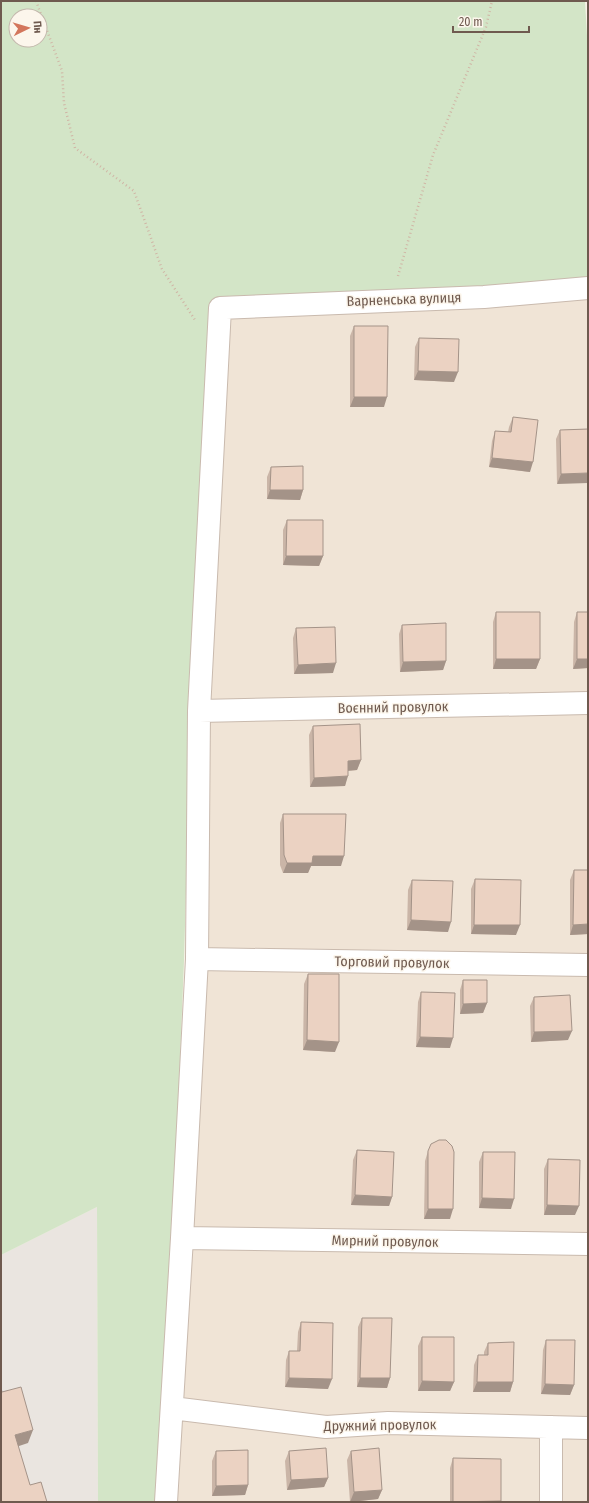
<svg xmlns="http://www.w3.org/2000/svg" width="589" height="1503" viewBox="0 0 589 1503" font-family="'Fira Sans Condensed',sans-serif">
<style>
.residential{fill:#f0e4d6}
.industrial{fill:#eae5e0}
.green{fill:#d3e5c7;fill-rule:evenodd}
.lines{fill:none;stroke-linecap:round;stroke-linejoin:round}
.minor-casing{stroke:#c9baae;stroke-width:24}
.path{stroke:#d0b5a5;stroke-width:2.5;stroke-dasharray:1 3;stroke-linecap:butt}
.minor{stroke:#fff;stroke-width:22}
.wall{fill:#cab5a7}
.shaded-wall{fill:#a49388}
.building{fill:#ebd2c2;stroke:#a49388}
.labels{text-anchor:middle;stroke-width:3;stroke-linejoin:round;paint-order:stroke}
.street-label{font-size:14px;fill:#6f5a4f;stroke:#fcf6ec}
</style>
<rect width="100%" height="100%" fill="#f9f2e7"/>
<path class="residential" d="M588,288V1502H166L220,308Z"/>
<path class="industrial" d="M97,1207L98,1502H1V1255Z"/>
<path class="green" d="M1,1H585L588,53V288L209,309L191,713L184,961L166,1410L161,1502H98L97,1207L1,1255ZM16,16H40V40H16Z"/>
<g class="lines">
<g class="minor-casing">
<path id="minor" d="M199,711L588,703
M197,959L588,965
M182,1238L588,1244
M172,1408L326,1427L388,1423L588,1428
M166,1502L182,1238L197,959L199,711L220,308L484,297L588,288
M551,1502V1427"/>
</g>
<path class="path" d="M36,1L62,71L64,103L75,148L134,191L162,269L195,320
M398,276L433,155L486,27L492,1"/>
<use href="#minor" class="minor"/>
</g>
<path class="wall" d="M354,326L384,407H350V336Z
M419,338L454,382L414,380L415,347Z
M513,417L530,472L489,467L492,441L495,431L508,432L509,427Z
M588,429L557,484L556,439L560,430Z
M271,467L303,490L300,500L267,499V477Z
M287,520L323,556L319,566L283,565V530Z
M496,612L540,659L536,669H493V622Z
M577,612H588V668L573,669L574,622Z
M402,625L446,661L443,670L400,672L399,634Z
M296,628L333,673L294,674L293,638Z
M313,726L361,760L357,770L348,771L345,786L310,787L309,735Z
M283,814L341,866H311L308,873H283L280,865V823Z
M574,870L588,934L570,935V880Z
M475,879L516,935L471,934V889Z
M412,880L448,932L407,930L408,890Z
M308,974L335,1052L303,1050L304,984Z
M463,980L487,1003L483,1013L460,1014V990Z
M421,992L450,1048L416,1047L418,1002Z
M534,997L568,1040L531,1042L530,1006Z
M357,1150L392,1197L389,1206L351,1205L353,1160Z
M428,1151L450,1219H424L425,1161Z
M483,1152L511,1209L479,1208V1162Z
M548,1159L575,1215H544V1169Z
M362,1318L390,1378L387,1388L357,1387L358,1327Z
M301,1322L328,1389L285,1387L286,1360L289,1351H297L298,1332Z
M422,1337L454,1382L450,1391H418V1346Z
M546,1340L574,1385L570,1395L541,1394L543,1350Z
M488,1343L513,1382L510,1392H473L474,1365L478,1355H484V1352Z
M216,1451L248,1485L245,1495L212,1496V1461Z
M289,1451L328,1478L324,1487L287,1490L285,1461Z
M351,1451L382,1490L378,1499L350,1502L347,1460Z
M453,1458L501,1501V1502H450V1468Z"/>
<path class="shaded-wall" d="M418,371L458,372L454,382L414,380Z
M354,397H387L384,407H350Z
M492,458L533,462L530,472L489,467Z
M588,473V483L557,484L561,474Z
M270,490H303L300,500L267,499Z
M286,556H323L319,566L283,565Z
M496,659H540L536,669H493Z
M577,659H588V668L573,669Z
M446,661L443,670L400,672L403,662Z
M336,663L333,673L294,674L298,665Z
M361,760L357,770L344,771L348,761Z
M348,776L345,786L310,787L314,778Z
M313,856H344L341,866H311L308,873H283L287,863Z
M411,920L451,922L448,932L407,930Z
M588,924V934L570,935L573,925Z
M474,925H520L516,935L471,934Z
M487,1003L483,1013L460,1014L463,1004Z
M572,1031L568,1040L531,1042L534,1032Z
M420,1037L453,1038L450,1048L416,1047Z
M307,1040L339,1042L335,1052L303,1050Z
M355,1195L392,1197L389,1206L351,1205Z
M482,1198L514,1199L511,1209L479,1208Z
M547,1205L579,1206L575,1215H544Z
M428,1209H453L450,1219H424Z
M289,1378L332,1379L328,1389L285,1387Z
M360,1378H390L387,1388L357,1387Z
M422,1381L454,1382L450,1391H418Z
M477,1382H513L510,1392H473Z
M545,1384L574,1385L570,1395L541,1394Z
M33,1430L28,1443L10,1449L15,1435Z
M328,1478L324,1487L287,1490L291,1480Z
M248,1485L245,1495L212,1496L216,1486Z
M382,1490L378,1499L350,1502L354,1492Z
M501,1501V1502H453Z"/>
<path class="building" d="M354,326H388L387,397H354Z
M419,338L459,339L458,372L418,371Z
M513,417L538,420L533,462L492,458L495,431L511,432Z
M588,429V473L561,474L560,430Z
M303,466V490H270L271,467Z
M287,520H323V556H286Z
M496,612H540V659H496Z
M577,612H588V659H577Z
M446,623V661L403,662L402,625Z
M335,627L336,663L298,665L296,628Z
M360,724L361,760L348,761V776L314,778L313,726Z
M283,814H346L344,856H313L312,863H287L284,855Z
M574,870H588V924L573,925Z
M475,879L521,880L520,925H474Z
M412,880L453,881L451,922L411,920Z
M308,974H339V1042L307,1040Z
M463,980H487V1003L463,1004Z
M421,992L455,993L453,1038L420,1037Z
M570,995L572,1031L534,1032V997Z
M439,1140H446L452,1146L454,1152L453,1209H428V1151L431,1144Z
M357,1150L394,1152L392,1197L355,1195Z
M483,1152H515L514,1199L482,1198Z
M548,1159L580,1160L579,1206L547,1205Z
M362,1318H392L390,1378H360Z
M301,1322L333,1323L332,1379L289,1378V1351H300Z
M422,1337H454V1382L422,1381Z
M546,1340H575L574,1385L545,1384Z
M514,1342L513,1382H477L478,1355H488V1343Z
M21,1387L33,1430L15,1435L30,1485L41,1482L47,1502H1V1388L2,1392Z
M326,1448L328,1478L291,1480L289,1451Z
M379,1448L382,1490L354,1492L351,1451Z
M248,1450V1485L216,1486V1451Z
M453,1458L501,1459V1501L453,1502Z"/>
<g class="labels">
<g class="street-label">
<text transform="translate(404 299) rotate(-2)" y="5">Варненська вулиця</text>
<text transform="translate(393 707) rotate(-1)" y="5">Воєнний провулок</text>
<text transform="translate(392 962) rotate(1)" y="5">Торговий провулок</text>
<text transform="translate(385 1241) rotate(1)" y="5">Мирний провулок</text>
<text transform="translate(380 1425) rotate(-1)" y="5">Дружний провулок</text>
</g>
</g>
<rect width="589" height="1503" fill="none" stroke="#6f5a4f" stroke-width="4"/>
<g transform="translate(28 28) rotate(85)"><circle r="19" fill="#fcf6ec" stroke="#c4b8ad"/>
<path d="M0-3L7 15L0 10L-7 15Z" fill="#d3765c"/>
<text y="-6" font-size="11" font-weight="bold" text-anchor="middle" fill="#6f5a4f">Пн</text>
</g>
<path d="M453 26v6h76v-6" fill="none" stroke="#6f5a4f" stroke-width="2"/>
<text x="459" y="26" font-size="12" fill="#6f5a4f" stroke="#fcf6ec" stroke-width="3" paint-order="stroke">20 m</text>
</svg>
